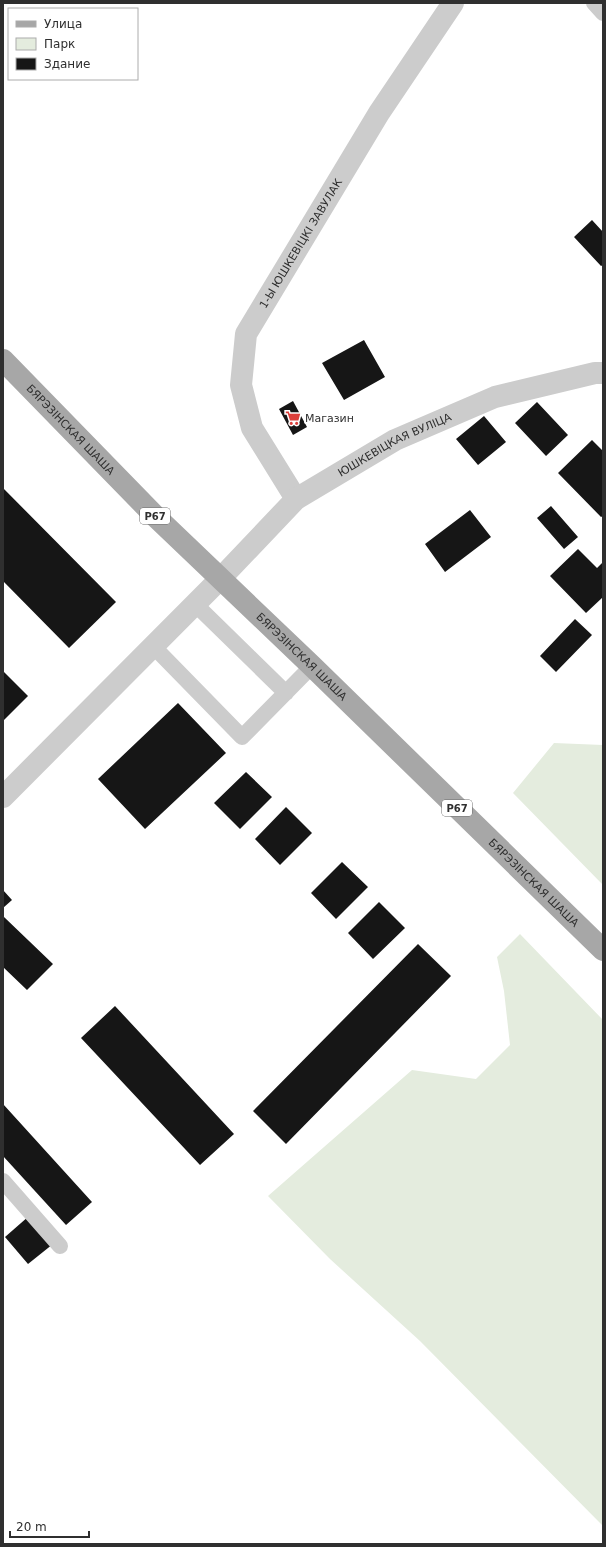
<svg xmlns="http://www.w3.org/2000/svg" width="606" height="1547" viewBox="0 0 606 1547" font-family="'DejaVu Sans',sans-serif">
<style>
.green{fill:#e4ecde}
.building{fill:#161616}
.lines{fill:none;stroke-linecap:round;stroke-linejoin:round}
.service{stroke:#ccc;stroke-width:16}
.minor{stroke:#ccc;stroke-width:22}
.tertiary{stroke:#ccc;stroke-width:22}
.primary{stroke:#a7a7a7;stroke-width:22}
.labels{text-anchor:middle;stroke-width:4;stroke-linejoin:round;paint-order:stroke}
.shield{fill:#fff;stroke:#6d6d6d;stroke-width:1}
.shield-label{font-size:10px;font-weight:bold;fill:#2f2f2f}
.street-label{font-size:11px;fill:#2f2f2f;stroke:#fff}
.poi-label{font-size:11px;fill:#2f2f2f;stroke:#fff;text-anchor:start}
</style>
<rect width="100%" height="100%" fill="#fff"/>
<path class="green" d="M554,743L603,745V885L513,793Z
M520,934L603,1020V1526L420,1341L330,1259L268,1196L412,1070L476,1079L510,1045L504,991L497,957Z"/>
<path class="building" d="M592,220L603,232V265L601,266L574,237Z
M364,340L385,377L344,400L322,363Z
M293,401L307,427L293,435L279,409Z
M537,402L568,435L546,456L515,423Z
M484,416L506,442L478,465L456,439Z
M592,440L603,451V516L601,517L558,473Z
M3,488L116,602L69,648L3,581Z
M551,506L578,537L564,549L537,518Z
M470,510L491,537L445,572L425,544Z
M578,549L597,568L603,562V597L586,613L550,576Z
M575,619L592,635L556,672L540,656Z
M3,671L28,696L3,721Z
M178,703L226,753L145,829L98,779Z
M246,772L272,797L240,829L214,803Z
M286,807L312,833L280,865L255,839Z
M342,862L368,887L336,919L311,893Z
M3,890L12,900L3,908Z
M379,902L405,928L373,959L348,933Z
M4,917L53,964L27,990L3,967Z
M418,944L451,976L286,1144L253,1111Z
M115,1006L234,1134L200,1165L81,1038Z
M3,1104L92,1202L66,1225L3,1156Z
M29,1216L53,1244L28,1264L5,1237Z"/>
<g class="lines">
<path class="service" d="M594,3L603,13
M195,604L286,693
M153,646L242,737L312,666
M3,1181L60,1246"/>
<g class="minor">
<path id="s1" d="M296,499L252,428L241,385L246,334L379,113L453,3"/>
<path id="s2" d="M220,579L296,499L395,440L495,397L595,373H603"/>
</g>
<path class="tertiary" d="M3,797L220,579"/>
<path class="primary" id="s3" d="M3,360L156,517L312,666L603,950"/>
</g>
<defs>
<g id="supermarket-bare" transform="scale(1.2)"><path d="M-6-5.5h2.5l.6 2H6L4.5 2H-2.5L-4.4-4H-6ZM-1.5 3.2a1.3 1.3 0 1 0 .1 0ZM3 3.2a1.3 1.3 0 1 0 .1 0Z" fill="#dc3f3b" stroke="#fff" stroke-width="2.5" paint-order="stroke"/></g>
</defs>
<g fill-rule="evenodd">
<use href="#supermarket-bare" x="293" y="418"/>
</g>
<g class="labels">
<g class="shield">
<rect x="140" y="508" width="30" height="16" rx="3"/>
<rect x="442" y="800" width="30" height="16" rx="3"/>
</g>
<g class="shield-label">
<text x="155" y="520">Р67</text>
<text x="457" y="812">Р67</text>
</g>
<g class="street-label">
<text dy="4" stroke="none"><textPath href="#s1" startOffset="285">1-Ы ЮШКЕВІЦКІ ЗАВУЛАК</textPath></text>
<text dy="4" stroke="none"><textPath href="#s3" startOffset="97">БЯРЭЗІНСКАЯ ШАША</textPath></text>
<text dy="4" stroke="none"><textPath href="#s2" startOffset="223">ЮШКЕВІЦКАЯ ВУЛІЦА</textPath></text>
<text dy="4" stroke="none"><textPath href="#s3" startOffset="421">БЯРЭЗІНСКАЯ ШАША</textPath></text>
<text dy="4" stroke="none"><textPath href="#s3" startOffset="745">БЯРЭЗІНСКАЯ ШАША</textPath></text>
</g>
<g class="poi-label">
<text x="305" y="422">Магазин</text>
</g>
</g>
<rect width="606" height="1547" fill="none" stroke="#2f2f2f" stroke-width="8"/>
<rect x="8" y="8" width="130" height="72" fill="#ffffff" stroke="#acacac"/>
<rect x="16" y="21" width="20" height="6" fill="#a7a7a7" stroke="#acacac"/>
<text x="44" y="28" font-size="12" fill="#2f2f2f">Улица</text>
<rect x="16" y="38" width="20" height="12" fill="#e4ecde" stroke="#acacac"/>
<text x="44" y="48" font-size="12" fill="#2f2f2f">Парк</text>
<rect x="16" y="58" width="20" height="12" fill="#161616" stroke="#acacac"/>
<text x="44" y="68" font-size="12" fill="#2f2f2f">Здание</text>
<path d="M10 1531v6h79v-6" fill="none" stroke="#2f2f2f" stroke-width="2"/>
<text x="16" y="1531" font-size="12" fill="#2f2f2f" stroke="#ffffff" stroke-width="3" paint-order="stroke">20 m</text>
</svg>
